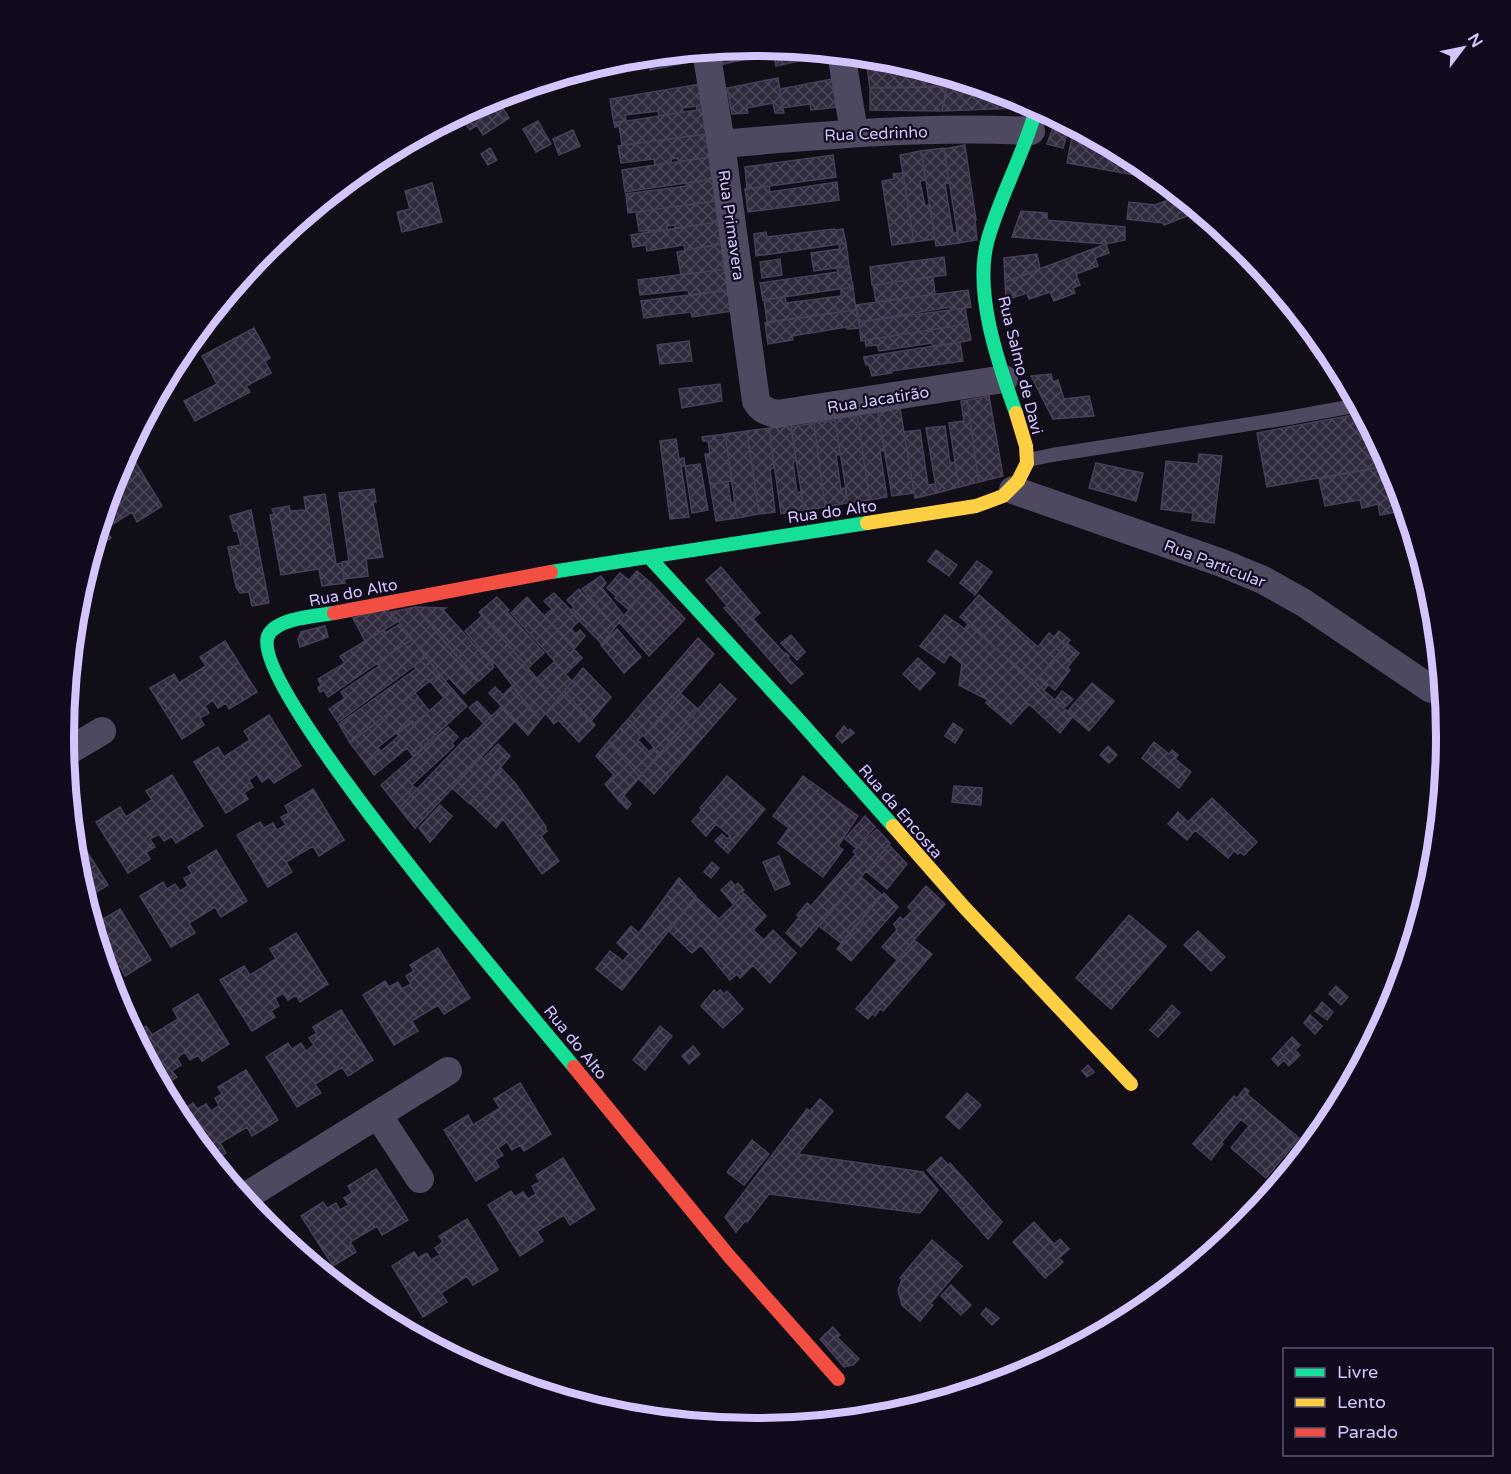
<svg xmlns="http://www.w3.org/2000/svg" width="1511" height="1474" viewBox="0 0 1511 1474" font-family="'Varela Round',sans-serif">
<style>
.building{fill:url(#building-cross-hatch);stroke:#473f58;stroke-width:1.5}
.lines{fill:none;stroke-linecap:round;stroke-linejoin:round}
.lane{stroke:#4e4961;stroke-width:14}
.street{stroke:#4e4961;stroke-width:28}
.fast{stroke:#16e098;stroke-width:14}
.slow{stroke:#ffcf43;stroke-width:14}
.jam{stroke:#f24e42;stroke-width:14}
.labels{text-anchor:middle;stroke-width:4.5;stroke-linejoin:round;paint-order:stroke}
.street-label{font-size:16px;fill:#d4c5ff;stroke:#100a1c}
.rim{fill:none;stroke:#d4c5ff;stroke-width:8}
</style>
<defs>
<pattern id="building-cross-hatch" width="8" height="8" patternUnits="userSpaceOnUse" patternTransform="scale(1.5)"><rect width="8" height="8" fill="#2f2a3c"/><path d="M0 0l8 8M0 8l8-8" fill="none" stroke="#4c4759"/></pattern>
</defs>
<rect width="100%" height="100%" fill="#110e18"/>
<path class="building" d="M756,45L772,47L774,53L719,65L717,49Z
M772,47L829,52V54L776,66Z
M688,52L690,62L650,70V67L619,72L618,66L605,68L604,63L621,58Z
M865,56L891,58L898,61H882V66H867Z
M867,66H916L948,76L947,85V87L870,88Z
M948,76L978,85H947Z
M778,78L784,113H775L773,103L747,108L748,113L732,114L727,88Z
M833,79L838,107L811,110L810,104L782,108L780,89Z
M700,84L703,109L697,110L696,106L682,108L683,112L659,116L658,111L625,115L626,120L614,123L610,99Z
M947,85H978L1021,98L1022,99L1021,108L942,111Z
M926,87H947L942,111L870,110V88Z
M495,96L509,118L483,135L477,125L470,130L459,114Z
M703,109L707,134L622,145L619,126L615,127L614,123Z
M538,121L551,144L536,152L523,129Z
M1074,126L1140,162L1158,177V179L1067,163Z
M573,130L580,146L559,155L553,139Z
M1052,130L1067,133L1063,148L1047,144Z
M707,134L710,157L678,162V158L671,159V162L655,165L654,159L621,163L618,146Z
M965,145L976,220H975L977,240L959,243L944,149Z
M490,148L497,160L488,165L481,154Z
M944,148L949,183L945,184L953,233L957,232L959,243L936,246L921,151Z
M921,151L926,180L920,181L925,206L930,205L935,239L914,242L900,155Z
M833,155L836,177L747,189L745,167Z
M709,157L712,179L625,192L622,170Z
M903,173L914,242L892,245L882,181L894,179L893,174Z
M712,179L716,201L628,213L626,194L687,186L686,183Z
M837,182L839,200L748,212L745,189L769,186L770,192Z
M432,183L442,222L402,232L397,212L410,209L405,191Z
M1181,195L1200,211L1164,225L1163,223L1127,219L1129,202L1155,205Z
M716,201L719,222L675,228V225L667,226V230L639,231L636,212Z
M1021,211L1047,213V220L1125,227V240L1106,244L1012,237Z
M719,222L722,244L685,250L684,245L647,251L646,245L633,247L631,235Z
M834,229V230L843,229L846,243L756,256L754,234L766,232L767,237Z
M846,243L849,266L814,271L811,253L840,249L839,244Z
M722,244L726,269L681,275L677,252Z
M1106,244L1109,253L1095,258L1098,266L1076,274L1080,285L1073,288L1075,293L1054,301L1050,292L1029,299L1027,293L1006,300L1005,282Z
M1037,254L1040,269L1005,282L1004,258Z
M944,257L946,275L872,285L870,267Z
M780,259L782,275L762,278L760,262Z
M849,266L853,287L763,300L760,283L838,272L836,267Z
M726,269L729,290L689,296L688,290L640,295L638,280Z
M933,277L935,294L876,302L873,285Z
M853,287L856,310L767,322L764,300L785,297L786,303L841,296V289Z
M729,290L732,311L692,317L691,312L644,318L641,301Z
M968,290L971,307L951,310L950,307L859,322L856,305Z
M965,308L968,324L861,341L859,322Z
M856,310L860,328L847,329V327L792,336L793,340L768,344L765,323Z
M968,324L971,340L951,344L933,347L932,343L879,351L877,345L866,346L865,340Z
M254,328L270,358L265,361L271,373L246,386L250,392L195,421L184,401L217,384L202,356Z
M689,341L692,361L660,364L657,345Z
M960,342L963,361L891,371L892,373L872,376L869,365H866L864,359V357Z
M1051,374L1053,382L1058,380L1064,399L1089,396L1094,416L1053,419L1031,376Z
M720,384L722,401L682,408L679,389Z
M989,396L1003,476L979,482L967,400Z
M967,400L979,482L959,487L949,423L964,421L961,401Z
M900,408L914,493L892,496L878,412Z
M878,412L885,451H880L887,497L870,500L857,415Z
M1363,413L1391,465L1267,487L1257,433Z
M857,415L870,500L848,503L835,419Z
M835,420L840,455H836L841,489L845,488L848,503L825,507L814,423Z
M814,423L825,507L804,510L791,427Z
M791,424L796,461L793,462L797,493L801,492L804,510L781,514L769,428Z
M945,426L950,463L955,462L959,487L937,493L926,428Z
M769,428L774,468L770,469L775,512L759,514L747,431Z
M920,430L928,485L935,484L937,493L915,498L904,432Z
M747,431L759,514L737,518L725,434Z
M725,434L732,481L710,484L705,454H710L708,441H703L702,437Z
M676,439L679,459L684,458L685,466H681L689,517L670,519L660,441Z
M1199,454L1222,456L1214,523L1192,520L1193,513L1161,509L1166,461L1198,464Z
M131,455L162,506L137,522L132,512L105,529L111,538L93,549L116,472L122,461Z
M1096,463L1143,473L1136,501L1089,488Z
M700,464L708,510L692,513L685,466Z
M1391,465L1406,510L1380,515L1378,504L1362,508L1360,500L1325,506L1319,479Z
M728,482L731,503L735,502L737,518L716,521L710,484Z
M374,489L376,502H373L383,557L366,559L368,576L344,579L342,562L349,561L339,493Z
M325,494L336,564L342,563L345,583L322,586L319,569L281,575L270,515L274,514L272,509L289,506L290,511L306,510L304,497Z
M251,510L269,603L252,606L249,592L240,593L236,587L228,547L241,545L237,531H234L230,516Z
M936,550L957,565L949,576L928,561Z
M977,561L992,572L975,595L960,583Z
M721,567L760,613L753,619L785,654L786,653L789,656L788,658L803,674L791,684L724,608L727,606L706,580Z
M637,571L651,583L629,610L615,598L616,596L607,588L620,573L629,580Z
M601,576L606,583L602,588L624,616L615,627L582,589Z
M651,583L685,619L649,656L619,622Z
M579,589L586,597L588,595L615,627L602,644L570,611L574,607L567,600Z
M554,593L580,620L571,629L576,634L580,630L585,636L574,649L544,616L552,609L544,601Z
M979,595L1038,647L1049,633L1054,637L1059,631L1070,640L1035,682L960,617Z
M497,597L509,610L507,612L544,653L528,668L479,612Z
M527,597L582,658L566,674L511,613Z
M415,607L446,608L443,610L494,667L479,681Z
M415,607L478,681L464,694L449,678L445,681L391,612Z
M387,609L397,622L365,641L353,618Z
M483,615L556,701L540,720L494,662L493,664L465,631Z
M945,615L965,629L968,624L1073,716L1060,733L1029,704L1011,724L986,703L988,700L959,685L962,664L950,654L944,663L920,646Z
M400,624L412,639L328,697L324,690L320,692L318,688L321,685L318,679L345,663L340,656L384,630L385,633Z
M325,626L328,637L300,647L298,639L301,632Z
M617,629L641,657L624,673L601,645Z
M791,635L805,652L797,660L781,643Z
M698,638L714,654L644,736L628,719Z
M412,639L426,657L338,722L329,709L345,698L341,692L379,666L377,663Z
M225,641L257,692L229,709L226,703L218,708L213,700L205,706L209,713L200,718L204,725L182,739L150,688L174,674L179,683L206,666L200,657Z
M1067,643L1079,653L1067,668L1070,670L1055,690L1039,677Z
M426,657L439,674L350,743L339,724L416,669L414,666Z
M918,658L935,673L920,690L903,674Z
M554,662L572,681L556,701L537,678Z
M583,668L611,697L591,721L564,691Z
M439,674L453,690L444,698L430,681Z
M1038,678L1048,685L1044,690L1035,682Z
M1092,683L1114,701L1089,731L1067,712Z
M720,684L736,699L654,794L638,778Z
M512,686L540,720L528,735L489,693L495,687L503,695Z
M453,690L467,706L413,756L407,748L374,775L366,764L399,736L397,734L413,722L414,724Z
M564,691L595,725L579,742L558,720L554,724L546,714Z
M1062,691L1073,699L1064,708L1055,700Z
M415,693L429,711L414,724L412,721L378,747L381,752L366,764L350,743Z
M680,693L698,709L660,754L644,736Z
M477,701L491,716L484,724L469,708Z
M501,707L514,722L415,828L399,808L466,738L468,739Z
M269,715L301,766L274,783L269,777L262,782L257,774L249,780L253,787L244,793L248,799L226,813L194,762L218,747L224,757L250,740L244,731Z
M628,719L643,735L638,740L649,752L654,747L660,754L640,777L608,742Z
M953,723L963,730L955,743L945,736Z
M844,726L848,731L850,729L854,733L842,743L836,736Z
M448,727L458,737L452,743L454,746L412,785L417,789L399,808L381,785Z
M608,742L640,777L619,801L605,784L614,775L596,756Z
M1154,742L1169,754L1172,750L1178,755L1175,759L1191,772L1179,788L1142,758Z
M498,744L510,756L470,804L452,788L481,757L483,759Z
M1108,746L1117,755L1109,763L1100,755Z
M501,768L515,783L546,827L545,828L547,831L541,836L559,861L542,874L503,819L496,828L470,803Z
M172,775L203,826L176,843L172,836L164,841L159,834L150,839L155,847L146,852L150,859L128,873L96,822L120,807L126,817L152,800L146,791Z
M727,776L765,809L728,853L715,841L722,834L727,839L730,836L716,824L706,836L692,821L702,810L700,808Z
M803,776L858,816L838,846L843,850L823,877L778,843L789,828L773,816Z
M954,786L982,788L981,805L952,802Z
M313,789L344,840L319,856L313,846L286,862L292,872L268,887L237,835L260,822L264,828L273,823L277,830L286,825L281,817L289,813L285,806Z
M624,796L631,804L627,809L619,801Z
M1212,798L1257,842L1244,855L1240,852L1238,854L1234,851L1228,858L1195,830L1187,840L1168,824L1178,812L1188,822Z
M440,805L452,816L430,842L419,828Z
M865,816L875,827L856,848L845,839Z
M877,829L890,843L801,947L786,933L799,917L797,915L807,903L811,906L856,854L853,852Z
M76,834L108,885L85,899L77,872L73,836Z
M889,845L907,864L887,889L866,871Z
M216,850L247,901L221,917L215,907L189,923L195,933L171,947L140,896L163,882L167,889L175,884L180,891L188,886L184,878L192,874L188,867Z
M779,856L790,884L775,890L763,862Z
M712,862L719,868L711,878L704,872Z
M861,877L882,895L841,943L819,926Z
M679,878L696,896L622,990L596,969L610,951L623,961L629,954L617,943L631,926L639,933Z
M731,881L735,886L738,883L744,890L742,892L744,894L733,904L721,890Z
M926,886L945,904L897,960L882,947L897,930L894,924L900,917L903,920L912,911L908,907Z
M884,893L898,907L851,961L837,949Z
M745,894L766,916L753,930L764,940L773,930L796,953L770,983L753,965L740,978L737,974L730,980L701,945L692,953L669,931L696,897L719,919Z
M120,909L151,960L125,976L120,966L108,974L93,925Z
M1129,915L1166,946L1111,1009L1076,978Z
M1198,931L1225,957L1211,971L1184,945Z
M296,933L328,984L300,1002L296,995L288,1000L283,993L275,998L279,1006L271,1011L275,1017L252,1031L220,980L244,966L250,975L276,959L270,949Z
M914,940L932,954L883,1011L880,1009L875,1016L872,1014L868,1019L856,1009Z
M438,948L470,998L444,1014L438,1005L412,1021L418,1031L394,1045L363,995L385,981L389,987L398,982L402,989L411,984L406,976L414,971L410,965Z
M1336,986L1348,997L1341,1005L1329,994Z
M714,990L717,993L720,990L724,994L727,991L743,1009L723,1028L701,1006Z
M198,994L229,1044L202,1061L198,1055L190,1060L185,1052L177,1058L181,1065L172,1071L177,1077L161,1087L133,1034L146,1026L152,1035L178,1019L173,1009Z
M1322,1002L1333,1012L1327,1020L1315,1011Z
M1172,1005L1180,1013L1158,1037L1150,1030Z
M341,1010L373,1060L348,1076L342,1067L315,1084L321,1093L297,1107L266,1057L288,1043L292,1049L301,1043L306,1051L314,1045L309,1038L317,1033L313,1027Z
M1310,1015L1322,1026L1315,1034L1304,1023Z
M660,1026L672,1036L645,1070L633,1060Z
M1292,1037L1300,1045L1295,1050L1300,1055L1289,1066L1284,1060L1278,1066L1272,1059Z
M693,1046L700,1054L689,1064L682,1056Z
M1088,1065L1094,1072L1087,1077L1082,1071Z
M246,1070L278,1120L252,1136L247,1127L220,1143L226,1153L213,1161L176,1114L193,1103L197,1109L206,1104L211,1111L219,1106L215,1098L222,1094L218,1087Z
M520,1083L551,1134L524,1151L520,1145L512,1150L507,1142L498,1148L503,1155L495,1160L499,1167L476,1181L444,1130L468,1115L473,1125L500,1108L494,1099Z
M1245,1088L1249,1091L1247,1094L1299,1138L1266,1178L1231,1148L1249,1126L1241,1119L1221,1143L1223,1144L1211,1160L1193,1144L1234,1096L1237,1098Z
M967,1093L981,1105L959,1129L946,1117Z
M820,1099L833,1111L798,1154L923,1172L938,1190L920,1213L769,1194L747,1222L745,1221L736,1232L725,1217L807,1109L810,1111Z
M752,1140L769,1154L744,1185L727,1172Z
M941,1157L948,1165L950,1163L1002,1222L988,1239L927,1170Z
M563,1158L595,1209L570,1225L564,1215L537,1231L543,1241L520,1256L488,1205L511,1191L515,1197L523,1192L528,1199L536,1194L532,1186L540,1182L536,1175Z
M376,1169L408,1220L382,1235L377,1226L350,1242L356,1252L333,1266L301,1216L323,1202L327,1208L336,1203L340,1210L349,1205L344,1198L352,1193L348,1186Z
M467,1219L498,1270L473,1285L467,1276L441,1293L447,1302L423,1317L392,1266L414,1252L418,1258L427,1253L431,1260L440,1255L435,1248L443,1242L439,1236Z
M1034,1222L1054,1244L1060,1239L1069,1249L1059,1258L1063,1262L1045,1278L1013,1242Z
M280,1230L289,1245L274,1233Z
M932,1240L962,1266L930,1304L933,1305L920,1321L902,1305L898,1290L902,1279L900,1278Z
M951,1285L971,1305L961,1315L941,1296Z
M986,1308L999,1318L992,1325L981,1314Z
M833,1327L840,1335L837,1337L859,1359L853,1365L844,1367L820,1339Z"/>
<g class="lines">
<path class="lane" d="M1028,460L1052,455L1288,418L1359,405"/>
<path class="street" d="M706,50L721,144L756,401C761,410 768,412 777,414L1004,379
M841,53L854,132
M721,144C824,135 927,126 1031,131
M1013,490L1222,563L1263,580L1304,603L1431,689
M65,753L102,731
M378,1115L420,1179
M243,1198L448,1071"/>
<path class="fast" d="M1016,413C998,363 973,291 988,239C1001,193 1025,152 1037,106
M649,557L798,719L893,826
M551,572L867,523
M334,613C316,616 276,618 268,636C248,686 530,1013 574,1067"/>
<path class="slow" d="M867,523L976,506L1003,496L1018,481L1027,463L1026,446L1016,413
M893,826L964,907L1131,1084"/>
<path class="jam" d="M334,613L551,572
M574,1067L729,1256L838,1379"/>
</g>
<g class="labels">
<g class="street-label">
<text transform="translate(876 133) rotate(-2)" y="6">Rua Cedrinho</text>
<text transform="translate(732 225) rotate(82)" y="6">Rua Primavera</text>
<text transform="translate(1021 365) rotate(76)" y="6">Rua Salmo de Davi</text>
<text transform="translate(878 399) rotate(-9)" y="6">Rua Jacatirão</text>
<text transform="translate(832 511) rotate(-8)" y="6">Rua do Alto</text>
<text transform="translate(1215 563) rotate(21)" y="6">Rua Particular</text>
<text transform="translate(353 592) rotate(-11)" y="6">Rua do Alto</text>
<text transform="translate(901 811) rotate(49)" y="6">Rua da Encosta</text>
<text transform="translate(576 1042) rotate(51)" y="6">Rua do Alto</text>
</g>
</g>
<path d="M0 0H1511V1474H0ZM74 737a681 681 0 1 1 1362 0a681 681 0 1 1-1362 0Z" fill="#100a1c" fill-rule="evenodd"/>
<path class="rim" d="M74 737a681 681 0 1 1 1362 0a681 681 0 1 1-1362 0Z"/>
<rect x="1283" y="1348" width="210" height="108" fill="#100a1c" stroke="#5e5577" stroke-width="1.5"/>
<rect x="1295" y="1368" width="30" height="9" fill="#16e098" stroke="#5e5577" stroke-width="1.5"/>
<text x="1337" y="1378" font-size="18" fill="#d4c5ff">Livre</text>
<rect x="1295" y="1398" width="30" height="9" fill="#ffcf43" stroke="#5e5577" stroke-width="1.5"/>
<text x="1337" y="1408" font-size="18" fill="#d4c5ff">Lento</text>
<rect x="1295" y="1428" width="30" height="9" fill="#f24e42" stroke="#5e5577" stroke-width="1.5"/>
<text x="1337" y="1438" font-size="18" fill="#d4c5ff">Parado</text>
<g transform="translate(1463 48) rotate(58)" stroke="#100a1c" stroke-width="4.5" paint-order="stroke">
<path d="M0-4.5L10 22L0 15L-10 22Z" fill="#d4c5ff"/>
<text y="-9" font-size="16" font-weight="bold" text-anchor="middle" fill="#d4c5ff">N</text>
</g>
</svg>
